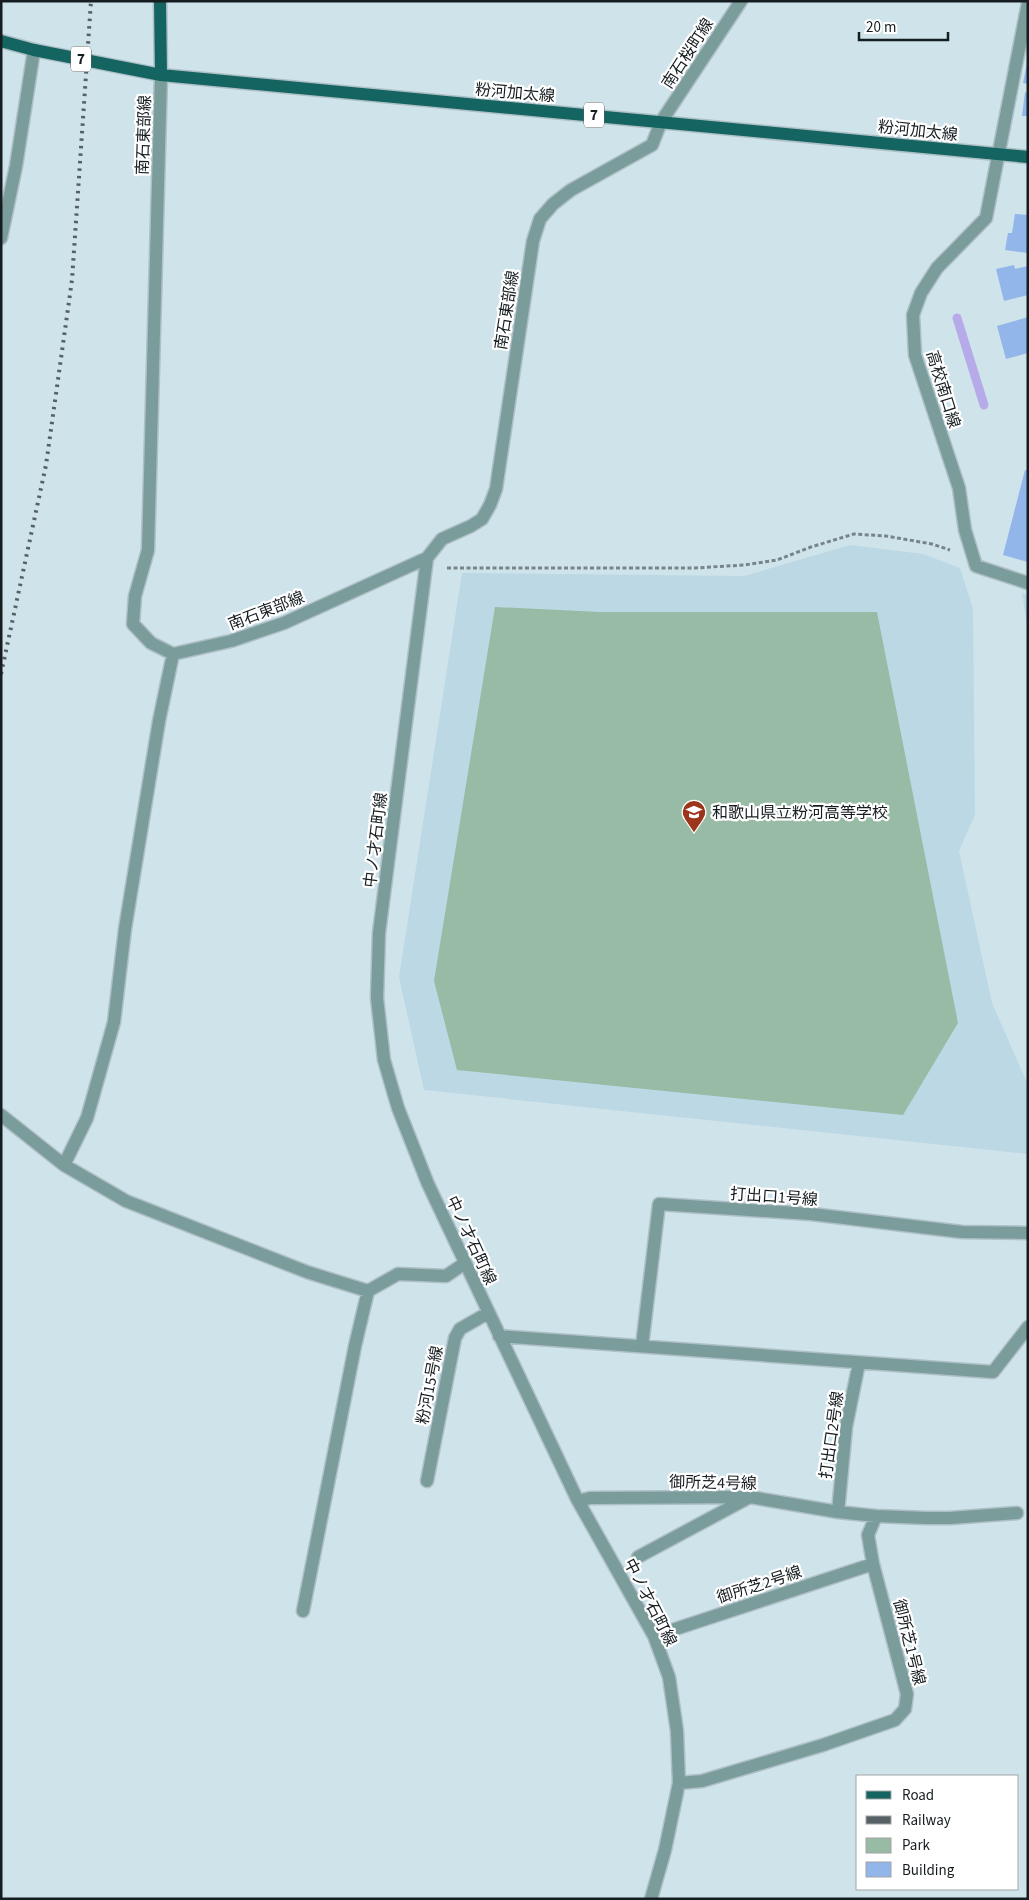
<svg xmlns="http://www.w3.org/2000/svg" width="1029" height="1900" viewBox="0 0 1029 1900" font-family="'Source Sans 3','Noto Sans JP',sans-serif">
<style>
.built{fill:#bcd8e4}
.green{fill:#97bba4}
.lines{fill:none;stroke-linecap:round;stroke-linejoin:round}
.stream{stroke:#b6abe8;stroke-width:9}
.building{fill:#92b5ea}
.minor-casing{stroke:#aebfc6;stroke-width:15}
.major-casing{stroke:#aebfc6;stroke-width:15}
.path{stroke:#77858a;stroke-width:3;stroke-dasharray:4 2.5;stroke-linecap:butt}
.minor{stroke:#7a9c9a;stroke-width:12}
.major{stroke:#146461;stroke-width:12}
.rail{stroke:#566166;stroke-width:4;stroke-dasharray:2.5 5;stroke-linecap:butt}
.labels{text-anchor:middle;stroke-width:4.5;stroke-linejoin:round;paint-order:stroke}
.shield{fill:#fff;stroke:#5c6163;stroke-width:1}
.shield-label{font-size:15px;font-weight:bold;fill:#161d20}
.street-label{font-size:16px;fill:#161d20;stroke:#fff}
.poi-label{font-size:16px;fill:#161d20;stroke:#fff;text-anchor:start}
</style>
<rect width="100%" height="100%" fill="#cfe3eb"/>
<path class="built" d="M850,545L923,554L960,568L973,609L975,815L959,851L992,1003L1028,1085V1154L424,1090L399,977L462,573L744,576Z
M1022,593L1028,595V632Z"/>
<path class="green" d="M495,607L600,612H877L958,1023L903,1115L457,1070L434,981Z"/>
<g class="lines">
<path class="stream" d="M957,318L984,405"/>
</g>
<path class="building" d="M1027,63H1028V84L1023,83Z
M1025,92L1028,93V116H1022Z
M1015,214L1028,215V253L1005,250L1008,233H1012Z
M1014,265L1015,269L1028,266V295L1004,301L996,269Z
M1028,317V353L1006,359L997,326Z
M1025,470L1028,471V562L1003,555Z"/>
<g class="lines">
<g class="minor-casing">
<path id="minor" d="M1028,3L986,218L937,268L921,293L913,315L915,355L959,488L965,530L976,566L1028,583
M161,75L148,550L135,596L133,624L151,643L173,654L231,641L284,623L427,558L442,539L471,526L482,519L490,505L496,489L533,241L540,219L553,204L571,190L652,145L661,122L741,1
M1,238L16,166L34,50
M427,558L379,933L377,998L384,1060L398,1108L428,1184L577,1499L654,1636L669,1677L677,1731L679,1783L665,1850L651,1899
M1,1115L64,1165L126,1201L307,1272L368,1291
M64,1165L87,1118L114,1022L125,929L159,721L173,654
M499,1336L993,1372L1028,1327
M642,1346L659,1204L811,1214L962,1232L1028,1233
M427,1481L455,1338L460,1329L488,1313
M579,1501L590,1498L750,1497L838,1512L876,1516L926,1518H950L1017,1513
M838,1512L846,1427L859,1363
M638,1557L748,1498
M303,1611L355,1346L368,1291L398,1274L446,1276L465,1263
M654,1636L873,1564
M679,1783L702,1781L823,1745L895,1720L905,1709L907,1694L873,1564L868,1535L876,1516"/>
</g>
<g class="major-casing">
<path id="major" d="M160,1L161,75
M1,41L34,50L161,75L1028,157"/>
</g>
<path class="path" d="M447,568H695L744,565L777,560L811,547L854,534L886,536L932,544L950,550"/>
<use href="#minor" class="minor"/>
<use href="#major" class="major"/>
<path class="rail" d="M1,674L46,465L72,280L91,1"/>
</g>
<defs>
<g id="school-pin" transform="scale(1.25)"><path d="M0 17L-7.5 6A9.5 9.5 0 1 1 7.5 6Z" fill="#9d351c" stroke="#fff"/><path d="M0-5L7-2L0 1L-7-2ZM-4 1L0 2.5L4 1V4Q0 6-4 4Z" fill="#fff"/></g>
</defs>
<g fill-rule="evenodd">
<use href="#school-pin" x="694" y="812"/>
</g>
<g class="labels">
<g class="shield">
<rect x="71" y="46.5" width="20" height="25" rx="4"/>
<rect x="584" y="102.5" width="20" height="25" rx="4"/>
</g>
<g class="shield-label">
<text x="81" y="64">7</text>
<text x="594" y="120">7</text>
</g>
<g class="street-label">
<text transform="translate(687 53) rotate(-57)" y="6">南石桜町線</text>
<text transform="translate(515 92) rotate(5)" y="6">粉河加太線</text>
<text transform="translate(918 130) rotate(6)" y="6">粉河加太線</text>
<text transform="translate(143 135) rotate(-88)" y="6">南石東部線</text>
<text transform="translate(506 310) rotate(-81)" y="6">南石東部線</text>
<text transform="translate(944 389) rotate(73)" y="6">高校南口線</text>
<text transform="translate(266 610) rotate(-21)" y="6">南石東部線</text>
<text transform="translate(375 840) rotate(-83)" y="6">中ノ才石町線</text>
<text transform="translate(774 1196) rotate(4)" y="6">打出口1号線</text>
<text transform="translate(472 1240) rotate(65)" y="6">中ノ才石町線</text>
<text transform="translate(429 1385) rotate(-79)" y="6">粉河15号線</text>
<text transform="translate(831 1435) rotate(-82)" y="6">打出口2号線</text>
<text transform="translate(713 1482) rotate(1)" y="6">御所芝4号線</text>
<text transform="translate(759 1584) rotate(-18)" y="6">御所芝2号線</text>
<text transform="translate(651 1602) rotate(63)" y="6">中ノ才石町線</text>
<text transform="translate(910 1642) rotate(76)" y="6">御所芝1号線</text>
</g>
<g class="poi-label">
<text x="712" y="818">和歌山県立粉河高等学校</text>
</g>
</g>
<rect width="1029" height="1900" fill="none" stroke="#161d20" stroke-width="5"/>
<rect x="856" y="1775" width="162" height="115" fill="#ffffff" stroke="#a2a5a6"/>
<rect x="866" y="1791" width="25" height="8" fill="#146461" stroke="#a2a5a6"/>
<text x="902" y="1800" font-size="15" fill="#161d20">Road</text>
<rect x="866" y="1816" width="25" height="8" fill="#566166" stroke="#a2a5a6"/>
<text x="902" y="1825" font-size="15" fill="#161d20">Railway</text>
<rect x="866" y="1838" width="25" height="15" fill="#97bba4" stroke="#a2a5a6"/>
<text x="902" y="1850" font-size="15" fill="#161d20">Park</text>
<rect x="866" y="1862" width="25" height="15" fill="#92b5ea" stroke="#a2a5a6"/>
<text x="902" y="1875" font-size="15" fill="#161d20">Building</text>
<path d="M859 32v8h89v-8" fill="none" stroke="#161d20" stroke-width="2.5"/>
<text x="866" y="32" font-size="15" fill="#161d20" stroke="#ffffff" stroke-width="4" paint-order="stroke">20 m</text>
</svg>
